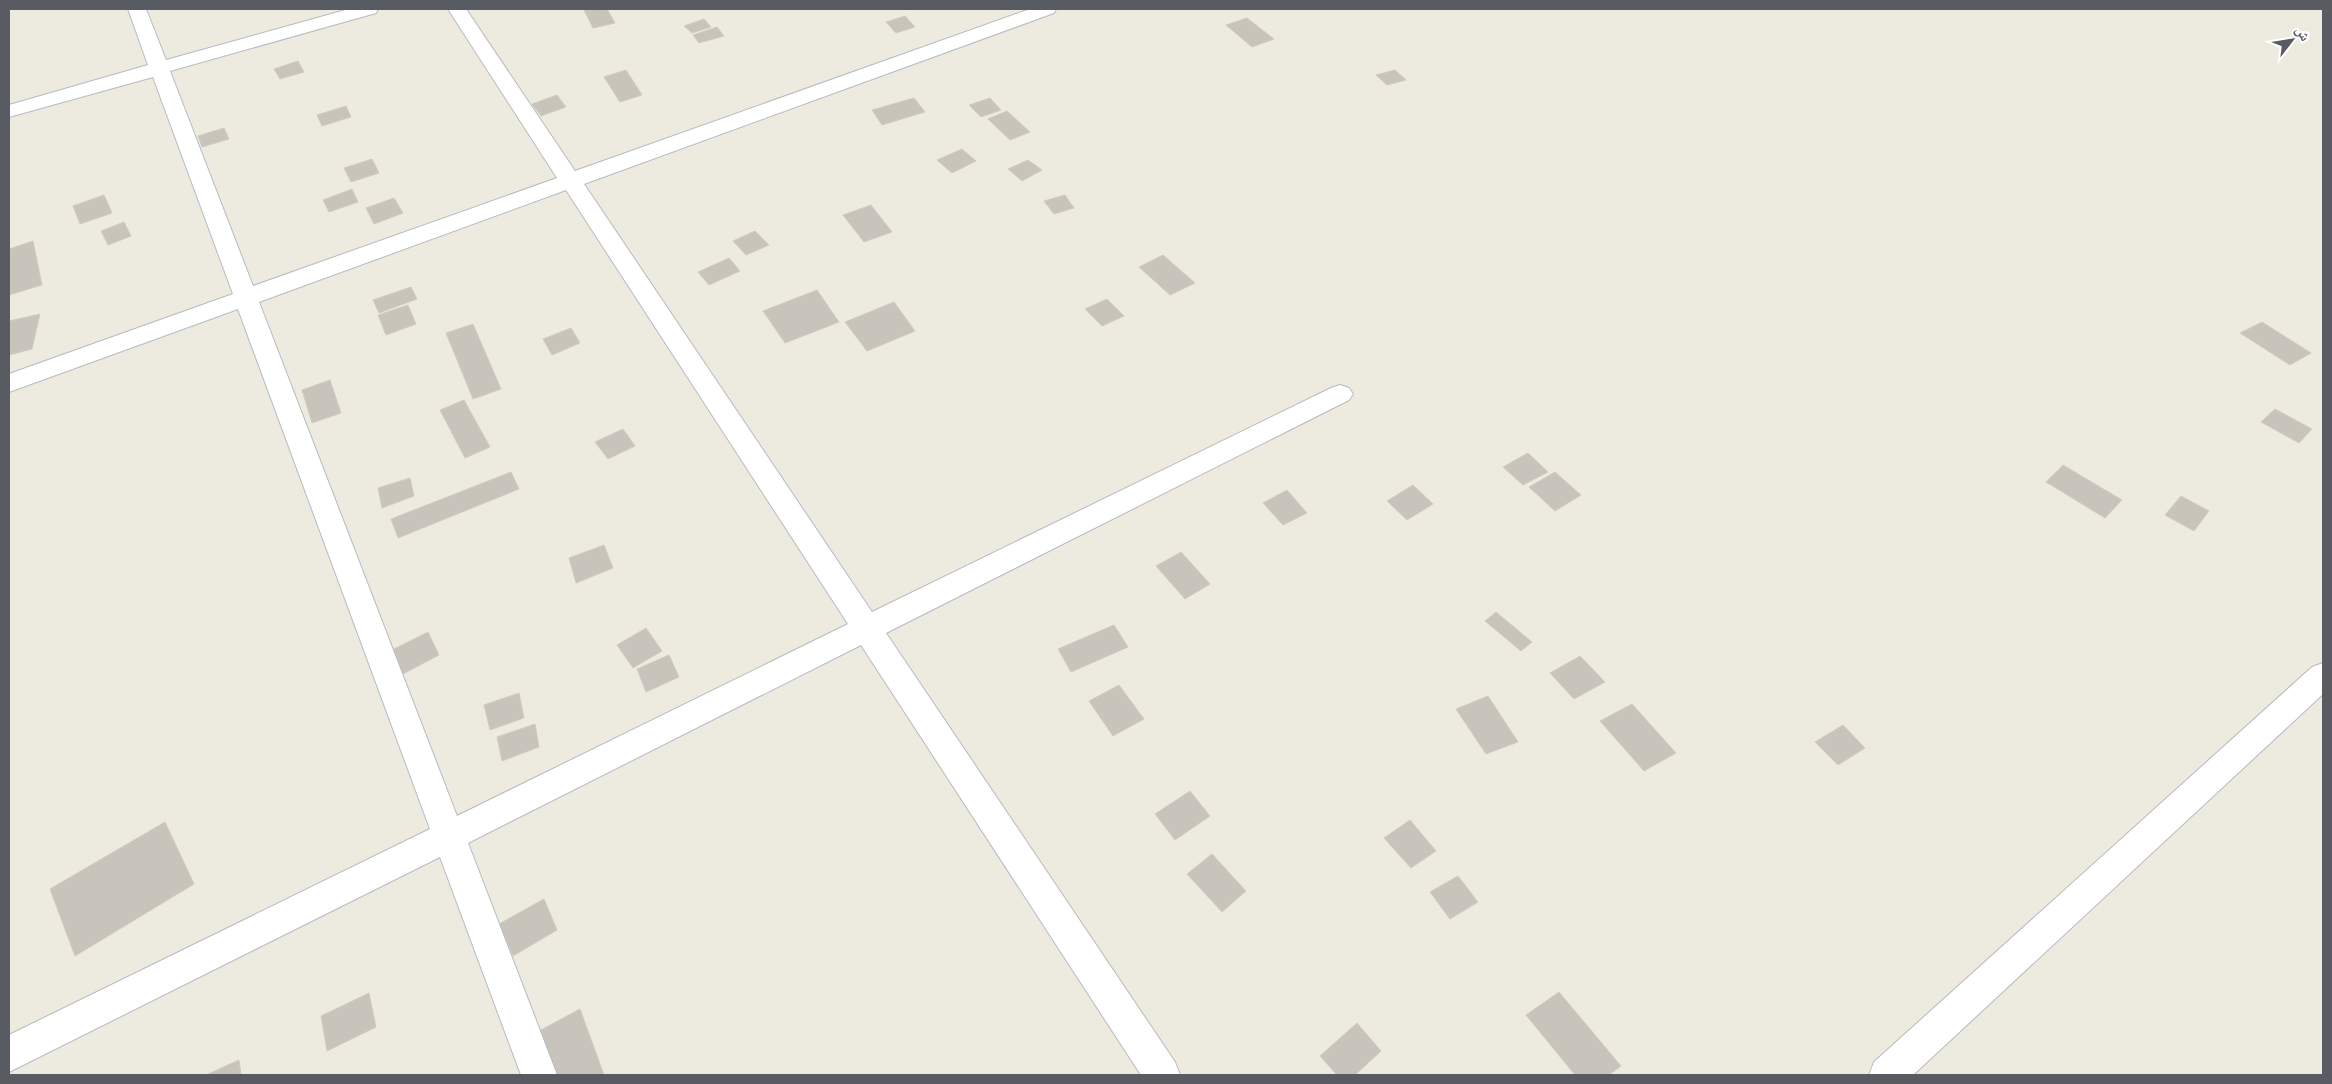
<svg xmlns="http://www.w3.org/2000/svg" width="2332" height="1084" viewBox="0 0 2332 1084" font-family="'Sofia Sans Condensed','Noto Naskh Arabic',sans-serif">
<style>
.building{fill:#c8c4bc;stroke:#d2ccbd}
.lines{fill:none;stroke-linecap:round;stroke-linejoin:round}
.minor-casing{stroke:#b7bac0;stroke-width:2}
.minor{fill:#fff;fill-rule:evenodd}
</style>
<rect width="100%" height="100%" fill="#edeadf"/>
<path class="building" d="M590,9H607L615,23L593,28L584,10Z
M905,16L915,27L896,33L886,22Z
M1247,18L1274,39L1252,47L1226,25Z
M704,19L711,27L692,33L684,26Z
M717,27L724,36L699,43L693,35Z
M298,61L304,72L280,79L274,69Z
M626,70L642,95L620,102L604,77Z
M1395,70L1406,80L1387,85L1376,75Z
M557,95L566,107L541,116L532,104Z
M914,98L925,112L882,125L872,110Z
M990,98L1001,110L981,117L969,105Z
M346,106L351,117L322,126L317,115Z
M1007,111L1030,132L1010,140L988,119Z
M224,128L229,139L202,147L198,136Z
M962,149L976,161L952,173L937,160Z
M372,159L379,173L351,182L344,168Z
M1028,160L1042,170L1022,181L1008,169Z
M352,189L358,202L329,212L323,200Z
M104,195L112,213L80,224L73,206Z
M1065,195L1074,208L1054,214L1044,201Z
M394,198L403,213L374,224L366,208Z
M871,205L892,232L864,242L843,215Z
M124,222L131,236L108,245L101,231Z
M755,231L769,245L746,255L733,241Z
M33,241L42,285L9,295V249Z
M1163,255L1195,283L1170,295L1139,267Z
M729,258L740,271L709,285L698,272Z
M411,287L417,299L379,313L373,300Z
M817,290L839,322L785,343L763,311Z
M1107,299L1124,316L1102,326L1085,309Z
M894,302L915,331L867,351L845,322Z
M408,305L416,324L386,335L378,315Z
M40,314L32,349L9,355V321Z
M2262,322L2311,353L2290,365L2240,333Z
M473,324L501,389L473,399L446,333Z
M571,328L580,343L552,355L543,339Z
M330,380L341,413L312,423L302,390Z
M464,400L490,447L465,458L440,410Z
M2275,409L2312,429L2299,443L2261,422Z
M623,429L635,446L608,459L595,442Z
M1528,453L1548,472L1523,485L1503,467Z
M2063,465L2122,500L2105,518L2046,482Z
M511,472L519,489L398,538L391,519Z
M1555,472L1581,495L1555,511L1529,487Z
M410,478L414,496L382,508L378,488Z
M1413,485L1433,504L1407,520L1387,501Z
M1287,490L1307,513L1283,525L1263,503Z
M2181,496L2209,511L2194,531L2165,515Z
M604,545L613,568L576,583L569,558Z
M1181,552L1210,584L1185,599L1156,566Z
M1496,612L1532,642L1521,651L1485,621Z
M1114,625L1128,647L1071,672L1058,649Z
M646,628L662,651L633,668L617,645Z
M428,632L439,655L401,675L390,651Z
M669,655L679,677L646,692L637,669Z
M1580,656L1605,682L1574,699L1550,673Z
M1119,685L1144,719L1113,736L1089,701Z
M519,693L524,718L490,730L484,705Z
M1488,696L1518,742L1486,754L1456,709Z
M1632,704L1676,753L1644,771L1600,721Z
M535,724L539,747L502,761L497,737Z
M1843,725L1865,748L1838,765L1815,742Z
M1190,791L1210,816L1175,840L1155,814Z
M1410,820L1436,851L1411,868L1384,838Z
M165,822L194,884L75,956L50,889Z
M1212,854L1246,891L1222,912L1187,874Z
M1458,876L1478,902L1450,919L1430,892Z
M544,899L557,930L513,956L499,924Z
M1559,992L1621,1066L1609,1075H1575L1526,1015Z
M369,993L376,1027L327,1051L321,1016Z
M580,1009L604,1075H554L539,1031Z
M1357,1023L1381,1051L1355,1075H1337L1320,1056Z
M239,1060L241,1075H206Z"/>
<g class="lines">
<g class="minor-casing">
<path id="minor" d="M128,9H146L166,60L349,9H378L376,13L170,71L253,286L557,178L448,9H466L575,171L1030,9H1056L1054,13L584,184L872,612L1331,388L1340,385L1349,388L1353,394L1349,400L886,633L1175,1062L1180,1075H1141L861,645L468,843L557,1075H521L440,857L9,1072V1035L430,829L238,309L9,392V374L233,294L153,77L9,117V105L148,65ZM566,190L848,624L457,816L259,302Z
M2323,663V694L1913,1075H1869L1874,1062L2312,667Z"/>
</g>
<use href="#minor" class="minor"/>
</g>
<rect width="2332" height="1084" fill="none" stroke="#585c62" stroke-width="20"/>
<g transform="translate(2292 40) rotate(59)" stroke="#ffffff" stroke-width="4" paint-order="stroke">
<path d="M0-4L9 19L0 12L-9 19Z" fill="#585c62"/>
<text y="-8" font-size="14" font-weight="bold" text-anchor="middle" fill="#585c62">ش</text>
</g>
</svg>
